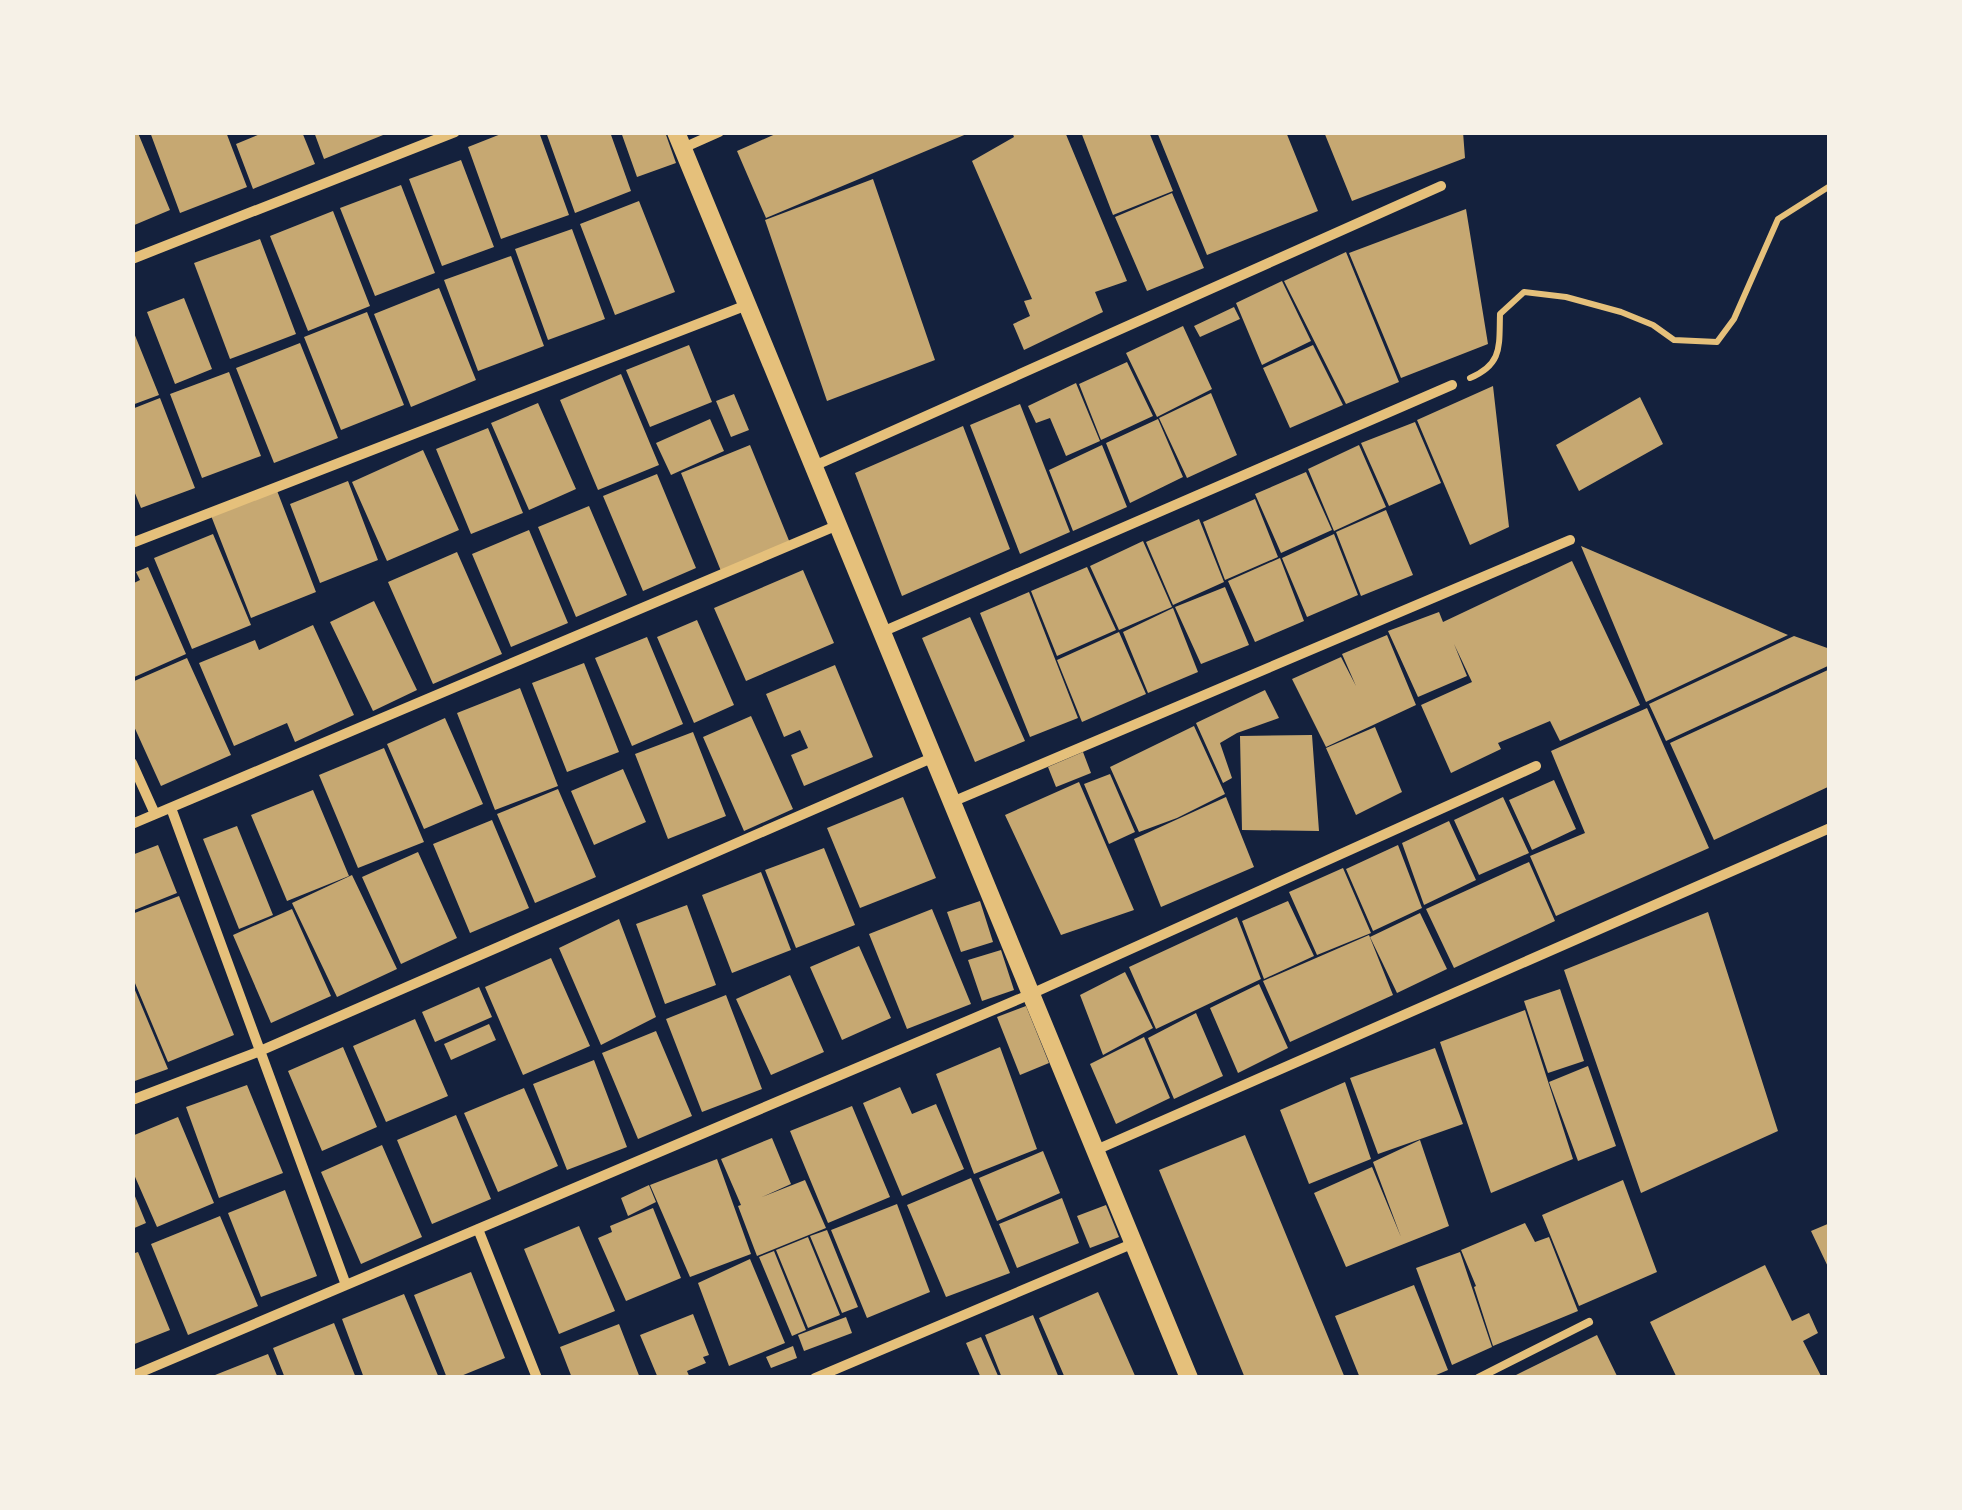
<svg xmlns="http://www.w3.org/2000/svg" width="1962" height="1510" viewBox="0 0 1962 1510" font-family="Cabin,sans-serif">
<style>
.building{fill:#c6a872}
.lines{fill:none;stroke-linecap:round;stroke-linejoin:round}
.path{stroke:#e5c07b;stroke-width:6}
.service{stroke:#e5c07b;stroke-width:8}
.minor{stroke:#e5c07b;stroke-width:10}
.tertiary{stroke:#e5c07b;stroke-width:18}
</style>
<rect width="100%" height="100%" fill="#14213d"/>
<path class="building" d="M150,132H226L247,187L180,213Z
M265,132H302L315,164L253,189L236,144Z
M314,132H388V133L324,159Z
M506,132H539L569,215L501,239L468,147Z
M546,132H610L631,191L575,213Z
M621,132H665L676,163L637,177Z
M780,132H969V133L766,218L737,151Z
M1012,132H1065L1127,281L1095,292L1103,312L1024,350L1013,324L1030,316L1024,301L1032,299L972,161L1014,137Z
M1081,132H1149L1173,191L1113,215Z
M1157,132H1286L1318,211L1207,255Z
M1324,132H1463L1465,158L1352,201Z
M138,133L170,210L132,226V135Z
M461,160L494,247L442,266L409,179Z
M873,179L935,360L827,401L765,220Z
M401,185L435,273L375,296L340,208Z
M1172,193L1204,268L1147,291L1115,217Z
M639,201L675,292L615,315L580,224Z
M1466,209L1488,344L1401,378L1349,253Z
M333,211L370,306L308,331L270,236Z
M572,229L605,319L548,340L515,249Z
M260,239L296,334L230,359L194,263Z
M1346,252L1399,382L1346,404L1284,281Z
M511,256L544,346L478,371L444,280Z
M1282,281L1311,341L1262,365L1236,303Z
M439,288L476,380L411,407L374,314Z
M184,298L212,369L175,384L147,312Z
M1234,307L1240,319L1200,337L1194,326Z
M367,312L404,405L341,430L304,337Z
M1183,326L1212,389L1157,417L1126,353Z
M132,328L159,395L132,405Z
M300,343L338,438L274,463L236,368Z
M689,345L712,402L650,427L626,370Z
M1313,345L1343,405L1290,428L1263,368Z
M1127,362L1153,416L1101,440L1079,384Z
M229,372L261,456L202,478L170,394Z
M621,374L659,465L598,490L560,400Z
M1076,383L1100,441L1066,456L1050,418L1036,423L1028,406Z
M1493,386L1509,527L1470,545L1417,420Z
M1211,393L1237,455L1187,478L1159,418Z
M734,394L749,430L731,437L716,401Z
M1640,397L1663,444L1579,491L1556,445Z
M160,398L195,488L141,508L132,486V409Z
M538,403L576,489L529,510L491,423Z
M1020,404L1070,532L1020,554L970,425Z
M710,419L724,451L671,475L656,443Z
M1158,419L1183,477L1130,503L1106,443Z
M1415,422L1441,483L1389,506L1361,443Z
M963,426L1010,549L902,596L855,473Z
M488,428L523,513L471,534L436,449Z
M750,445L790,543L721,571L681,473Z
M1102,445L1127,507L1073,531L1049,470Z
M1359,445L1386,507L1334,531L1308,469Z
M423,450L459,530L387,561L352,482Z
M1306,472L1332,530L1281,553L1255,494Z
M657,474L696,568L643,591L603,496Z
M348,481L378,560L320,583L290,504Z
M276,488L316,592L251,618L210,513Z
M1255,499L1278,557L1225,580L1203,522Z
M589,506L627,595L576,617L538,527Z
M1386,510L1413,575L1361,596L1336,532Z
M1199,519L1224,582L1173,605L1146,542Z
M529,530L568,623L511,647L472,554Z
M213,534L251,625L192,649L154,558Z
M1334,534L1358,595L1307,617L1282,558Z
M1143,541L1172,607L1119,630L1090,566Z
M1581,546L1788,635L1646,702Z
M457,552L502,654L433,684L388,582Z
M1280,558L1304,621L1255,642L1228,581Z
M1572,561L1640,705L1560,741L1550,721L1498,743L1501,749L1451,773L1421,705L1472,682L1454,644L1467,676L1418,697L1388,631L1439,612L1443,622Z
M148,567L186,654L132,678V584L140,580L136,572Z
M1087,567L1116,630L1057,656L1031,591Z
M803,570L834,643L746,681L714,608Z
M1225,587L1249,645L1201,664L1175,607Z
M1029,592L1078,718L1030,737L980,613Z
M374,601L417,690L373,711L330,622Z
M1173,608L1198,672L1148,693L1123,632Z
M970,617L1025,741L975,762L922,638Z
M697,620L734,705L694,723L657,637Z
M313,625L354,715L295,742L287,723L234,746L199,663L255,640L259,650Z
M1119,632L1146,694L1082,722L1057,660Z
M1387,635L1416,705L1326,747L1292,679L1341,657L1356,686L1342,654Z
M1794,636L1830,649V665L1666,741L1649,704Z
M647,637L683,724L632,746L595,658Z
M187,658L231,755L161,786L132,722V682Z
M584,663L619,752L567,772L532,683Z
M835,665L873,757L804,786L791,755L808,748L800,730L784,737L766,694Z
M1830,669V786L1714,840L1670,743Z
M520,688L558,786L495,810L457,713Z
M1265,690L1279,718L1237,733L1220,743L1232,778L1223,783L1196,723Z
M1647,708L1709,848L1556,916L1530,856L1585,833L1551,751Z
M751,716L793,809L744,831L703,737Z
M445,718L483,804L424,829L387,744Z
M1194,726L1225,794L1177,818L1139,832L1110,767Z
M1375,727L1402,792L1356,815L1326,748Z
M693,732L726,816L668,839L635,754Z
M1312,735L1319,831L1242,830L1240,736Z
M384,748L424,842L358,868L319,775Z
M1083,752L1091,773L1056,787L1048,767Z
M623,769L646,822L594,845L571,791Z
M1110,774L1135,832L1109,844L1084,784Z
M1554,780L1576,829L1532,850L1509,800Z
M1079,782L1134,910L1061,935L1005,815Z
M558,789L596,877L535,903L497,814Z
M313,790L349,876L287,901L251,815Z
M903,797L936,878L860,908L827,828Z
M1226,797L1254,867L1161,907L1134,839Z
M1503,797L1529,853L1479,875L1454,820Z
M492,820L529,908L470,933L433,844Z
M1449,821L1476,880L1424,905L1402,843Z
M237,826L273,915L239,929L203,839Z
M158,845L177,893L132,911V855Z
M1398,845L1422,908L1373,931L1346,869Z
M824,848L855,925L796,948L765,870Z
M418,852L457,938L401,964L362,877Z
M1529,862L1555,921L1454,968L1426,909Z
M1343,868L1371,933L1317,955L1289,892Z
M761,872L791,950L732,973L702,895Z
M352,875L397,969L337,997L292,903Z
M179,896L234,1035L168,1062L132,976V914Z
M980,901L993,942L961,952L947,912Z
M1288,901L1314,956L1264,979L1242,921Z
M687,905L716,985L665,1004L636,924Z
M292,909L331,996L271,1023L233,935Z
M932,909L971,1004L907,1029L869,934Z
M1708,912L1778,1131L1641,1193L1564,970Z
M1420,913L1447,969L1397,993L1370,937Z
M1237,917L1261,979L1156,1029L1129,967Z
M619,919L656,1017L601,1045L559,948Z
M1369,935L1393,995L1290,1042L1263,981Z
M859,946L891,1018L842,1040L810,967Z
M1001,950L1014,990L982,1001L968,960Z
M551,958L590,1046L523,1075L485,987Z
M1125,972L1153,1028L1103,1055L1080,995Z
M790,975L824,1052L771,1075L736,999Z
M132,983L168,1069L132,1082Z
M1259,984L1288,1048L1238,1073L1210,1008Z
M479,987L492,1017L435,1042L422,1012Z
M1560,989L1584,1061L1548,1073L1524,1001Z
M726,995L762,1089L702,1112L666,1019Z
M1026,1006L1049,1063L1020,1075L997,1017Z
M1525,1010L1573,1159L1491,1193L1440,1042Z
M1196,1013L1223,1076L1174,1099L1148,1038Z
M415,1019L448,1096L386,1122L353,1046Z
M489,1024L496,1040L451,1060L444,1044Z
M656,1031L692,1116L638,1139L602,1053Z
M1144,1037L1170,1098L1116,1124L1090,1064Z
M343,1047L377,1127L322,1151L288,1071Z
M1000,1047L1037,1149L974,1174L936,1074Z
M1435,1048L1463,1124L1378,1154L1350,1078Z
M594,1060L627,1147L567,1170L533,1084Z
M1588,1066L1616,1146L1578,1161L1549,1082Z
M1345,1082L1371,1159L1309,1184L1280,1110Z
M247,1085L283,1173L219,1198L186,1107Z
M900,1087L912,1114L936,1104L964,1169L902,1196L863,1103Z
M524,1088L558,1166L498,1192L464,1113Z
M852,1106L890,1197L828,1223L790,1131Z
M456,1115L491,1199L432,1224L397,1140Z
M178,1117L214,1203L157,1227L132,1170V1136Z
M1245,1135L1345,1378H1245L1159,1170Z
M772,1138L791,1184L762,1197L805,1180L826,1228L757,1256L738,1206L741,1205L721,1159Z
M1420,1140L1449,1226L1346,1267L1314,1193L1372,1167L1401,1237L1373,1162Z
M382,1145L422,1237L361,1264L321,1172Z
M1043,1151L1060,1193L997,1221L979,1178Z
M717,1159L751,1254L690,1277L650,1185Z
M971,1178L1010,1273L946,1297L907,1205Z
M1623,1180L1657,1272L1579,1306L1542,1215Z
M649,1185L656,1202L628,1216L621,1198Z
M132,1189L146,1223L132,1229Z
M285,1190L317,1276L261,1297L228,1213Z
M1062,1198L1079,1243L1017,1268L999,1224Z
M897,1204L930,1292L867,1318L831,1230Z
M1106,1205L1119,1237L1090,1248L1077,1216Z
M653,1208L681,1278L626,1301L598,1238L612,1232L610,1226Z
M220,1216L258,1306L188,1335L151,1244Z
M1525,1223L1535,1242L1549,1237L1578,1311L1493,1346L1474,1287L1476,1286L1461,1250Z
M1830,1223V1271L1811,1231Z
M579,1226L615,1311L559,1334L524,1249Z
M827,1230L858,1307L842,1313L810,1236Z
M808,1237L840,1315L808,1328L776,1250Z
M774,1251L806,1330L792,1336L759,1257Z
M138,1252L170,1330L132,1345V1254Z
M1460,1252L1492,1347L1452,1365L1416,1268Z
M750,1259L785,1343L729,1366L698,1283Z
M1765,1265L1792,1321L1809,1313L1818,1333L1803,1341L1822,1378H1677L1650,1322Z
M471,1272L505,1358L456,1378H447L414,1295Z
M1414,1285L1448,1370L1429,1378H1360L1335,1316Z
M1098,1292L1136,1378H1065L1039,1318Z
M404,1294L439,1378H364L342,1319Z
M693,1314L709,1355L703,1357L706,1363L687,1371L690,1378H658L640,1335Z
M1033,1315L1059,1378H1002L985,1335Z
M846,1317L852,1333L804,1351L798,1335Z
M334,1323L356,1378H285L273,1348Z
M619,1324L640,1378H572L560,1347Z
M1597,1335L1618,1378H1510Z
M981,1337L999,1378H981L966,1343Z
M793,1346L797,1358L771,1368L766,1357Z
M268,1354L278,1378H210V1377Z"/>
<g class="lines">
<path class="path" d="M1470,378C1503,364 1499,346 1500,314L1524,292L1566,297L1621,312L1653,325L1674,340L1717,342L1734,319L1778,219L1830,186"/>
<path class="service" d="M1478,1378L1589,1322"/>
<path class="minor" d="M683,148L719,132
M132,259L455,132
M814,466L1441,186
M132,543L747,305
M882,632L1452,385
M132,763L155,814
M952,802L1570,540
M171,808L346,1285
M132,824L838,525
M132,1100L260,1051L934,757
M1096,1150L1830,828
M478,1229L537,1378
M132,1376L1031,994L1536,766
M815,1378L1134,1243"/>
<path class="tertiary" d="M676,132L1189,1378"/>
</g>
<rect width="1962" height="1510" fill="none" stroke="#f6f1e7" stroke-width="270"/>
</svg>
